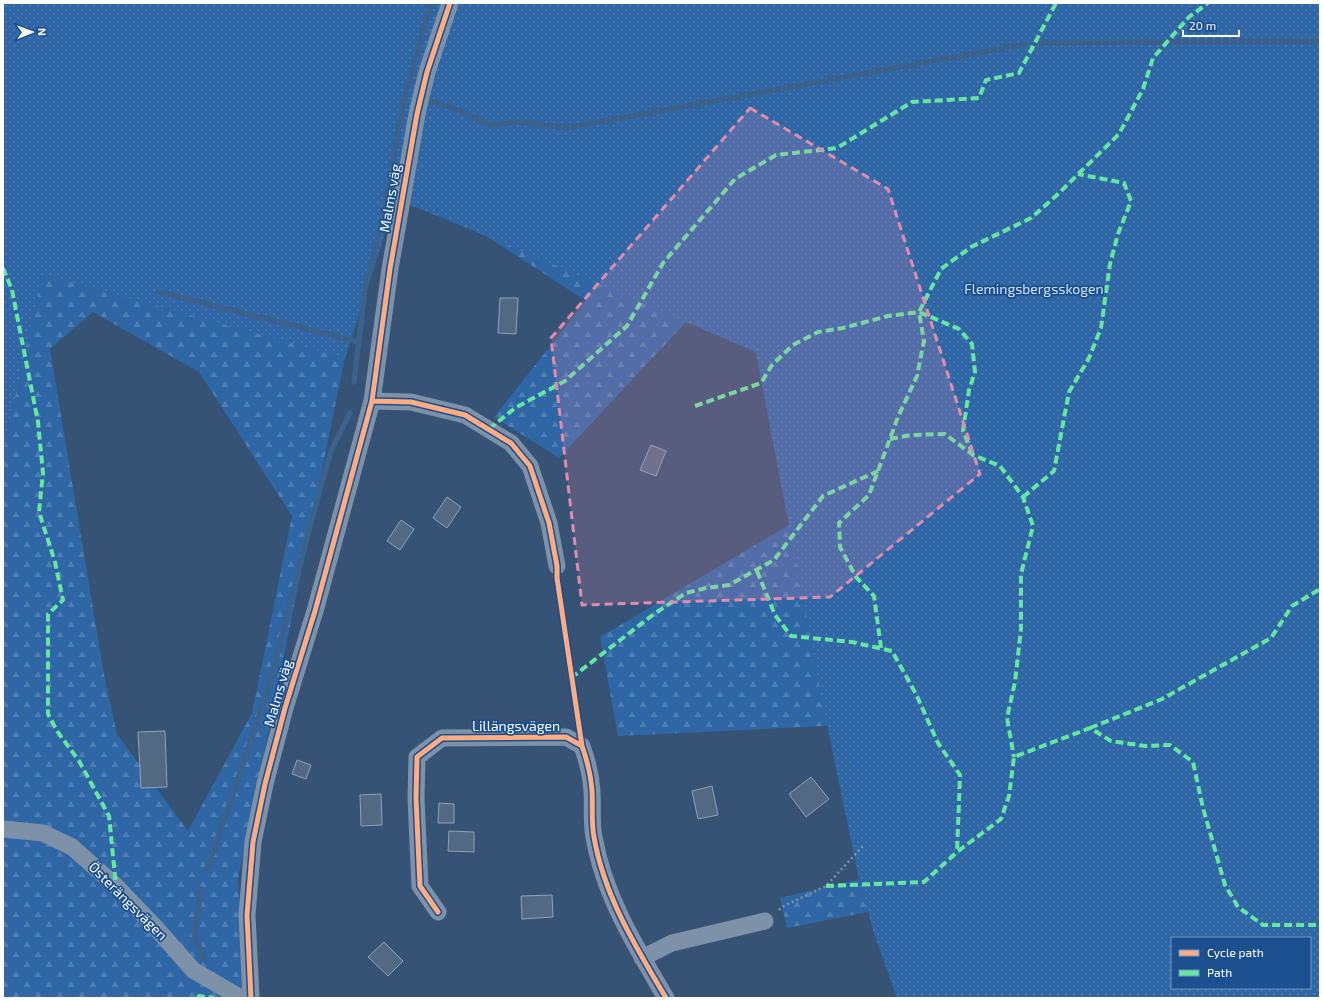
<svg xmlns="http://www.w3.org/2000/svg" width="1323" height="1001" viewBox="0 0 1323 1001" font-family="'Exo 2',sans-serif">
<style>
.forest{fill:url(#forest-firs);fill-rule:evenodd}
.park{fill:url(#park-dots);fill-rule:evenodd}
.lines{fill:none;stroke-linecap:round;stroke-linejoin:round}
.stream{stroke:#3b618d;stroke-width:5.5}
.building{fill:#526984;stroke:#92a2b6}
.path{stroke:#7d92a8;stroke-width:2.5;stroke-dasharray:2 3;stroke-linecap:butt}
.street{stroke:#7d92a8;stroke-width:17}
.quiet{stroke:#66e7a1;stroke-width:4;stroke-dasharray:8 4;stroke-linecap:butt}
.cycleway-casing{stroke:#1b4f8f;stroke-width:8}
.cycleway{stroke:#ffac80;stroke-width:5}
.marked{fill:#e08cad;fill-opacity:0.2;stroke:#e08cad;stroke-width:3;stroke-dasharray:8 5;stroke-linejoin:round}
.labels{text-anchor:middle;stroke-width:3.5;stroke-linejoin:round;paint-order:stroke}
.street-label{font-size:14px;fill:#fff;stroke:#1b4f8f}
.park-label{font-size:14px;fill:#cfe3fa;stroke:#1b4f8f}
</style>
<defs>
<pattern id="forest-firs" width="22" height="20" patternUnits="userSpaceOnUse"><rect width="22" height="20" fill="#2f66a5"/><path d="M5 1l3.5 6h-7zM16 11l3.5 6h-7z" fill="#4e7db2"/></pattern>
<pattern id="park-dots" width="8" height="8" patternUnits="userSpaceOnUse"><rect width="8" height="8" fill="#2f66a5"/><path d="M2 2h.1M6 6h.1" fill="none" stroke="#4e7db2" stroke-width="1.8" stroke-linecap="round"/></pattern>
</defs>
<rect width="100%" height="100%" fill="#365274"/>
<path class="forest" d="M3,3H1320V998H908L897,906L787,928L780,898L894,871L867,724L618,736L600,637L789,525L756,352L686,322L559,458L494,417L586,301L486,236L396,199L345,358L238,879L247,998H3ZM93,312L199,372L292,516L252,713L188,831L117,734L104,675L50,349ZM1172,938H1310V988H1172Z"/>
<path class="park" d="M3,3H1320V998H897L874,933L859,879L824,710L756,352L441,216L395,199L345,358L42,274L3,452ZM1172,938H1310V988H1172Z"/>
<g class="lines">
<path class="stream" d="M1035,43L1320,41
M428,100L465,113L490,125L519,122L566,128L1026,44
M159,292L359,342
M354,382L365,290L383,217L403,103L431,3
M207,870L268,690L314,511L331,451L350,413
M201,889L194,934L204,960"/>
</g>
<path class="building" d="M500,298H518L516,334L498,333Z
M651,445L666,451L656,476L640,470Z
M447,497L461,507L447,528L433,518Z
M401,520L414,529L400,550L387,541Z
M165,731L167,787L141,788L138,732Z
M297,760L311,765L306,779L292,774Z
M811,777L829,799L806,817L789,794Z
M712,786L718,815L698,819L692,791Z
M381,794L382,825L361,826L360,795Z
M439,803L454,804V823H438Z
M449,831L474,832V852L448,851Z
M552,895L553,917L522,919L521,896Z
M384,942L403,961L388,976L368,957Z"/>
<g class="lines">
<path class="path" d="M779,910L784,906L826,886L863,846"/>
<path class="street" d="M372,401L411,402L465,415L511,443L530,466L549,523L557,566
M3,829L43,833L72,847L116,886L157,929L193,970L241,998
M438,912L420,886L416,798L417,757L442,738L566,737L582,746C587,760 591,776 592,791C593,806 591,822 594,837C604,896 636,947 666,998
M642,958L672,943L765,921
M251,998L247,915L253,842L265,784L285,708L315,611L372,401L390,269L417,114L427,72L450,3"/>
<path class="quiet" d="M3,268L12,290L38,422L43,473L39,512L55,562L63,600L48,614V714L57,731L79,761L109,816L116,886
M695,406L761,383L772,365L793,345L818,332L843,328L888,316L919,312L959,329L972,344L975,372L969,390L963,431L973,455
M489,429L515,408L565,381L627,326L663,263L735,179L776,155L837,148L912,102L979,98L986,80L1019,73L1056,3
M890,439L911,435L945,434L973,455L1000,466L1023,497L1033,526L1021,574V629L1015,682L1007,718L1014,757
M1023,497L1054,471L1069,392L1089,358L1101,328L1110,264L1118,234L1131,201L1124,183L1078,174
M757,571L775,615L791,636L852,642L892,651L916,694L938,743L960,775L957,852
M881,648L874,596L856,577L840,547L839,523L869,495L898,417L917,376L924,341L919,312L941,269L971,247L1031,218L1057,195L1119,134L1143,89L1153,58L1189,17L1208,3
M571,678L654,614L686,593L706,588L729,585L774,560L823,496L878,471
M1090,728L1162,699L1271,638L1292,606L1320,589
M826,886L924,882L957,852L1001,819L1009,796L1014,757L1090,728L1111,741L1145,746L1170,745L1193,762L1203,808L1225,885L1238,907L1263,925H1320
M198,998L199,996L214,998"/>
<g class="cycleway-casing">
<path id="cycleway" d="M372,401L411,402L465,415L511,443L530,466L549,523L557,566V578L582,746
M438,912L420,886L416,798L417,757L442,738L566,737L582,746C587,760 591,776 592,791C593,806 591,822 594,837C604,896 636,947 666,998
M251,998L247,915L253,842L265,784L285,708L315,611L372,401L390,269L417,114L427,72L450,3"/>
</g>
<use href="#cycleway" class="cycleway"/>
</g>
<path class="marked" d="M750,108L888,189L980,474L830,597L582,605L551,338Z"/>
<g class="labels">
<g class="street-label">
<text transform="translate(390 198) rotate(-80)" y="5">Malms väg</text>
<text transform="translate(278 693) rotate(-74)" y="5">Malms väg</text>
<text x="516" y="731">Lillängsvägen</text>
<text transform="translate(128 901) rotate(45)" y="5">Österängsvägen</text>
</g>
<g class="park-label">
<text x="1034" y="294">Flemingsbergsskogen</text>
</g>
</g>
<rect width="1323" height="1001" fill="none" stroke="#ffffff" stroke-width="8"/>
<rect x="1171" y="937" width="140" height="52" fill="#1b4f8f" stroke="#7695bc"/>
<rect x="1179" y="950" width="20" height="6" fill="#ffac80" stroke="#7695bc"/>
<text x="1207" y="957" font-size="12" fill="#ffffff">Cycle path</text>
<rect x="1179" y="970" width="20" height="6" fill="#66e7a1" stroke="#7695bc"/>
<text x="1207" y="977" font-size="12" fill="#ffffff">Path</text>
<g transform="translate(32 32) rotate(89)" stroke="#1b4f8f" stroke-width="3" paint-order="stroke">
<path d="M0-3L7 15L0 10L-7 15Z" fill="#ffffff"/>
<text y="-6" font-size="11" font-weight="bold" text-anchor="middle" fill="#ffffff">N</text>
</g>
<path d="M1183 30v6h56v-6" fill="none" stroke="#ffffff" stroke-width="2"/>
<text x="1189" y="30" font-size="12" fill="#ffffff" stroke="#1b4f8f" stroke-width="3" paint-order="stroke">20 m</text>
</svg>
